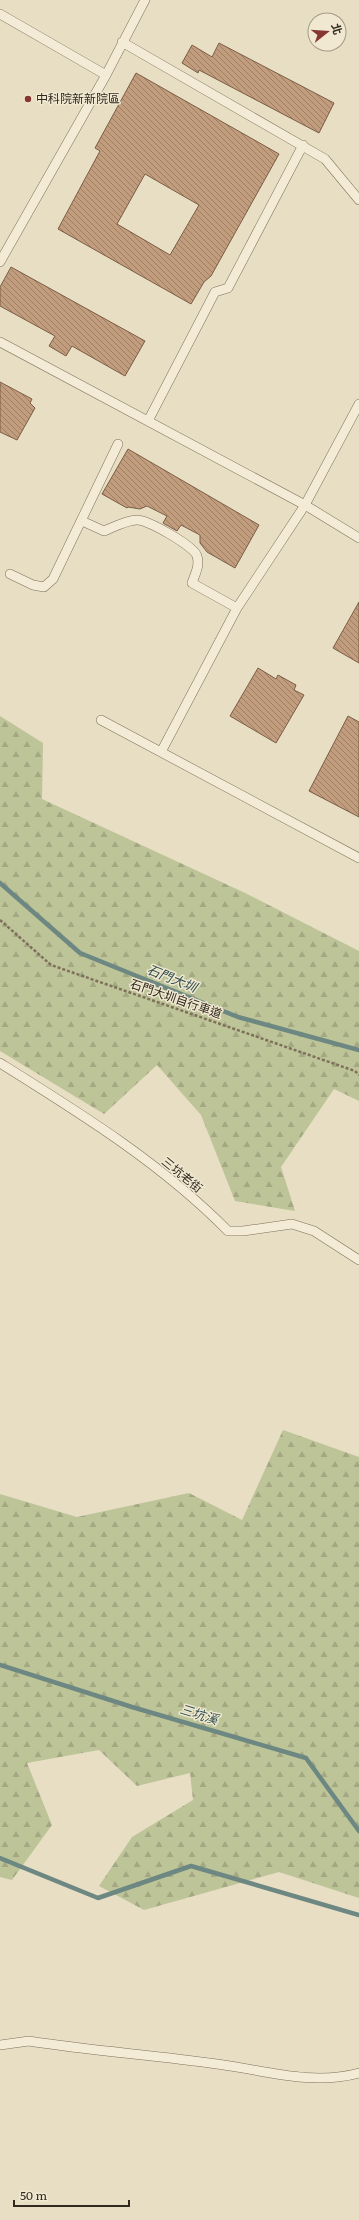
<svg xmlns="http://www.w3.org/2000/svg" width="359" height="2220" viewBox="0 0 359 2220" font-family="Literata,'Noto Sans TC',serif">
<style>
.forest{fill:url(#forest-firs)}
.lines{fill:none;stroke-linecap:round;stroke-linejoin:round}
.stream{stroke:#6d8782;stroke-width:4.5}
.building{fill:url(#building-back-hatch);stroke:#7b5d45;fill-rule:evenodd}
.lane-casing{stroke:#7f705c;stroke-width:10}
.path{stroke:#7f705c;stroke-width:2.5;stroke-dasharray:3 2;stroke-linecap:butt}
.lane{stroke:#f3ebd5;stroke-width:9}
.poi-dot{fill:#863734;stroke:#f0e8d1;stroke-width:1.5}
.labels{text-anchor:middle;stroke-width:3;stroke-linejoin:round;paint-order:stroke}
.poi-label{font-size:12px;fill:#31281e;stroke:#f0e8d1;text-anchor:start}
.street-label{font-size:12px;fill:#31281e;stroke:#f0e8d1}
.water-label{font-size:13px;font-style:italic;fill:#2f4f4e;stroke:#f0e8d1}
</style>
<defs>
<pattern id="forest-firs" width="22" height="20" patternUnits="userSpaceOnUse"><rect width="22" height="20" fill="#bdc498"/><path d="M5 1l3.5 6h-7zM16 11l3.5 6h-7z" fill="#a3a883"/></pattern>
<pattern id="building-back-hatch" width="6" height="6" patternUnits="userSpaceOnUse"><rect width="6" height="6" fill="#c19c7d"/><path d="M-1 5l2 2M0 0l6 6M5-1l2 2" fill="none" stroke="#9d7f66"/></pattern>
</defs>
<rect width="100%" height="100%" fill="#e7dec3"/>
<path class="forest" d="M0,716L43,743L42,799L243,892L359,951V1101L334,1089L281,1167L295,1211L235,1201L201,1115L157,1065L104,1114L0,1051Z
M283,1430L359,1457V1898L279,1872L144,1910L99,1886L132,1837L193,1800L190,1773L137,1786L99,1750L27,1763L52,1825L12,1880L0,1877V1494L77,1517L189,1493L242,1520Z"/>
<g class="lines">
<path class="stream" d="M0,883L80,953L238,1017L359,1050
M0,1665L132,1707L306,1758L359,1831
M0,1858L98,1898L191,1866L359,1915"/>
</g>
<path class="building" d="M219,43L334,103L319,133L199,70L198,73L182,63L192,45L212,57Z
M136,73L279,154L211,276L204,282L191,304L58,229L100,151L95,148ZM145,174L199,205L170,255L117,224Z
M11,267L145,341L125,376L72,346L66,356L49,346L55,336L0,306V287Z
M0,382L32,399L30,403L35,408L17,440L0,432Z
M128,449L259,525L235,568L207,552L200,543V535L181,525L177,531L163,523L167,516L147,506L140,509L128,507L127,508L102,494Z
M359,602V663L333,648Z
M258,668L276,679L278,675L296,685L294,690L304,695L276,743L230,716Z
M348,716L359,722V817L309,791Z"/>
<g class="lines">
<g class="lane-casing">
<path id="lane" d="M0,14L106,75
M122,42L325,159L359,200
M0,262L106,75L145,0
M0,342L305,505L359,538
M148,421L215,292L228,288L303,145
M82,521L104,531C114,527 127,520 137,520C148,520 194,546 197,556C200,566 195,574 192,583L237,608L305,505L359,404
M10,574L33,585L44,587L53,579L118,444
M101,720L359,858
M161,752L237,608
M0,1063C80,1113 161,1163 228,1231H243L292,1224L314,1231L359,1260
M0,2045L29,2041C92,2051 155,2055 217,2064C264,2070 312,2086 359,2073"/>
</g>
<path class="path" d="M0,920L51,965L355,1071L359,1075"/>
<use href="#lane" class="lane"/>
</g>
<circle class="poi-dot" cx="28" cy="99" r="4"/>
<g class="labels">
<g class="poi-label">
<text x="36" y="103">中科院新新院區</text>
</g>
<g class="street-label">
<text transform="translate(176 999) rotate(19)" y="4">石門大圳自行車道</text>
<text transform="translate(182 1175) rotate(39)" y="4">三坑老街</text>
</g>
<g class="water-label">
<text transform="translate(172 978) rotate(22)" y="5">石門大圳</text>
<text transform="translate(199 1714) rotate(17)" y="5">三坑溪</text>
</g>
</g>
<g transform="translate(327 32) rotate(73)"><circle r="19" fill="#f0e8d1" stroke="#a49b89"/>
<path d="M0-3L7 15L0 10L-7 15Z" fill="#863734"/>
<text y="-6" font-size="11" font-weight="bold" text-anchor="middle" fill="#31281e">北</text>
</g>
<path d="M14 2200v6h115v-6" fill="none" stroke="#31281e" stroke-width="2"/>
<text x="20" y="2200" font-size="12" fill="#31281e" stroke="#f0e8d1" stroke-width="3" paint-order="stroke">50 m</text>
</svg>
